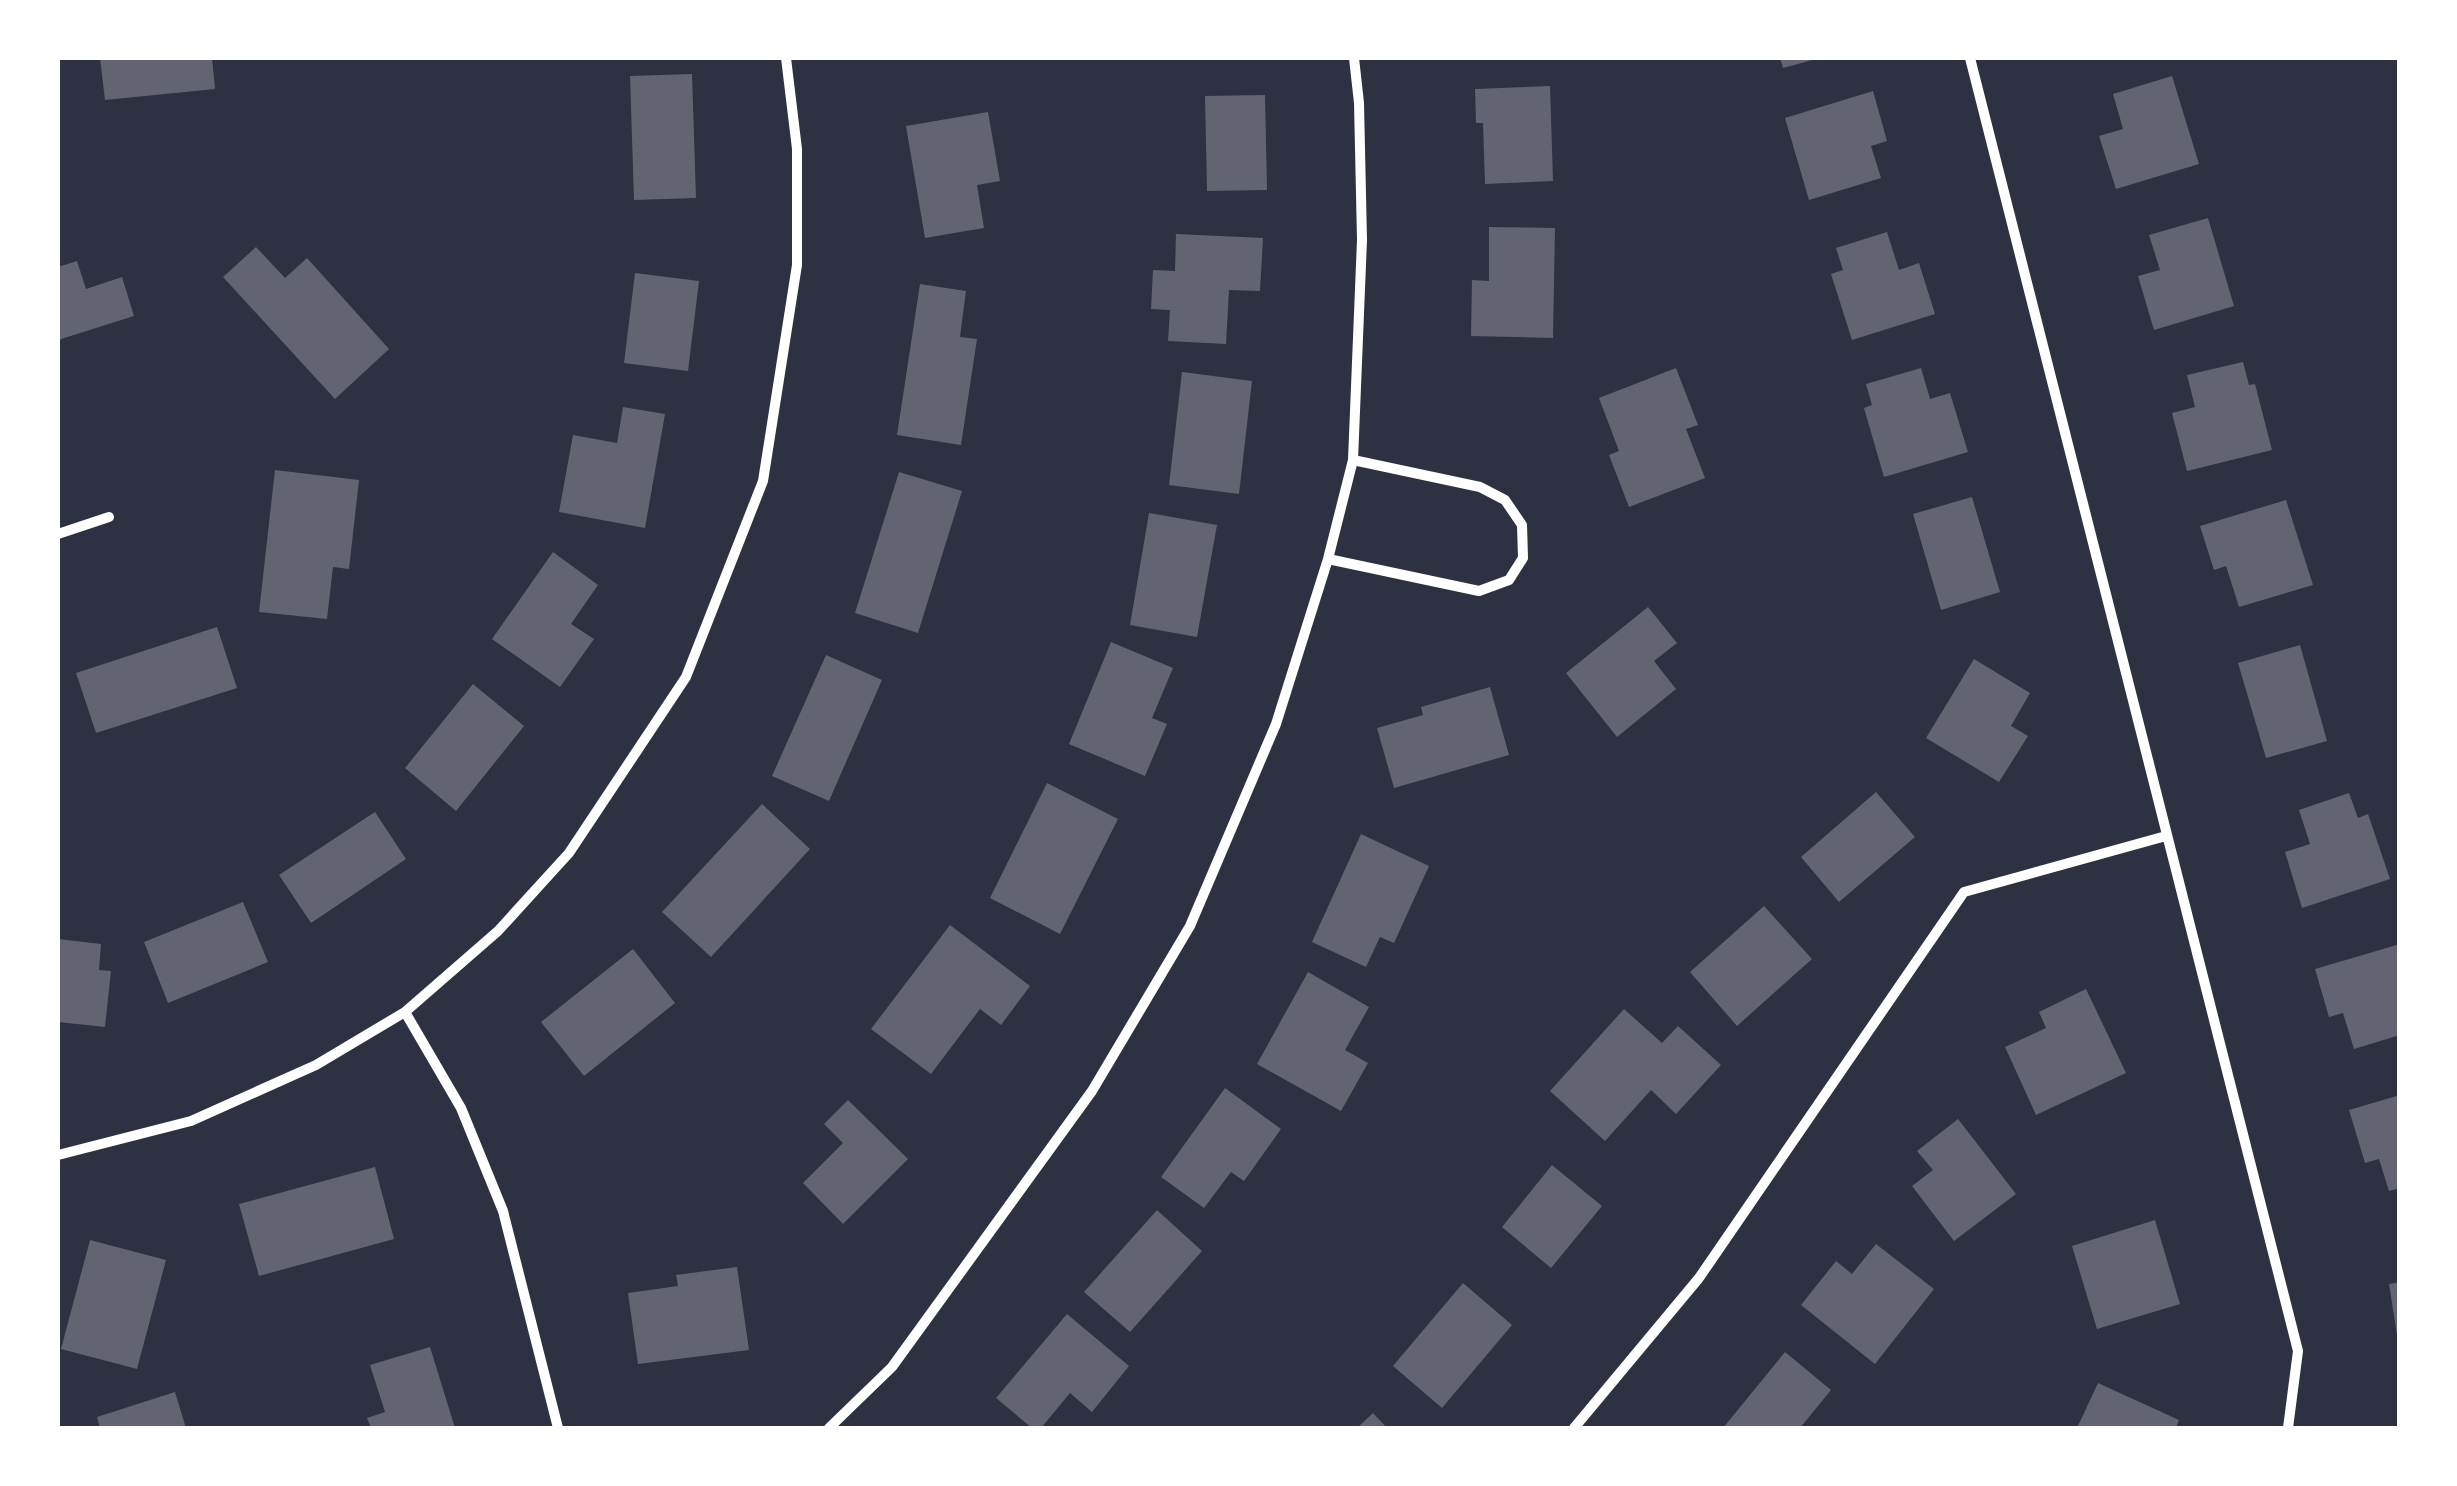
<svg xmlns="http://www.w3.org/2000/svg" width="2457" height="1486" viewBox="0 0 2457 1486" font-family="'Asap Condensed',sans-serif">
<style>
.building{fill:#626471}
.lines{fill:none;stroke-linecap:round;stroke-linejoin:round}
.minor{stroke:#fff;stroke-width:10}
</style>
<rect width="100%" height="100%" fill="#2d3142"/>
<path class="building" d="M100,58H212L215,89L105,100Z
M1780,58H1816V59L1783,68Z
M692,74L696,198L634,200L630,76Z
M2172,76L2199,164L2116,189L2099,136L2123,129L2113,94Z
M1550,86L1553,181L1485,184L1483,123H1476L1475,89Z
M1873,91L1887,141L1871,146L1881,178L1809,200L1785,118Z
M1265,95L1267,190L1207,191L1205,96Z
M988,112L1000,181L977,185L984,228L925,238L906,126Z
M2208,218L2234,306L2154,330L2138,276L2160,270L2149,235Z
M1489,227L1555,228L1553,338L1471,336L1472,280L1489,281Z
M1887,232L1899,270L1919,263L1935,314L1852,340L1831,274L1843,270L1836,248Z
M1176,234L1263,238L1260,291L1229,290L1226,344L1168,341L1170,310L1151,309L1153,270L1175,271Z
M256,247L285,278L307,258L389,349L335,399L223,277Z
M77,261L86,289L122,277L134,316L58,340V267Z
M635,273L699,281L688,371L624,363Z
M920,284L966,291L960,337L977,339L961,445L897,435Z
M2243,362L2249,385L2255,384L2272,450L2187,471L2172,413L2195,407L2187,375Z
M1676,368L1698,425L1686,429L1705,478L1629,507L1609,455L1619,451L1599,398Z
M1921,368L1930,399L1950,393L1968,452L1884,477L1864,408L1872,405L1866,384Z
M1182,372L1252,381L1239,494L1169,485Z
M623,407L665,414L645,528L559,512L573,435L617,443Z
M275,470L359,480L349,569L333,567L327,619L259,612Z
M899,472L962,491L918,633L855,613Z
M1972,497L2000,592L1941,610L1913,514Z
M2286,500L2313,585L2239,607L2226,566L2214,570L2200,526Z
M1149,513L1217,525L1197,637L1130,625Z
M553,552L598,585L571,624L594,639L560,687L492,639Z
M1648,607L1677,643L1654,661L1676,689L1617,737L1566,673Z
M217,627L237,688L96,733L76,673Z
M1111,642L1173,668L1152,718L1167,724L1145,776L1069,744Z
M2300,645L2327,741L2266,758L2238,663Z
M826,655L882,680L829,801L772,776Z
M1974,659L2030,693L2011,726L2028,736L1999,782L1926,738Z
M473,684L524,726L456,811L405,768Z
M1490,687L1509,755L1394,788L1377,728L1423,715L1421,707Z
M1047,783L1118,819L1060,934L990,898Z
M1876,792L1915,837L1839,902L1801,857Z
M2349,793L2358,818L2368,814L2390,879L2302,908L2285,852L2310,844L2299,810Z
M762,804L810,849L711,957L662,912Z
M375,812L406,859L311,923L279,875Z
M1361,834L1429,866L1394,943L1380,937L1366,967L1312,942Z
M243,902L268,962L168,1003L144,942Z
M1764,906L1812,959L1737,1026L1690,972Z
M950,925L1030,986L1001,1025L980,1009L931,1074L871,1029Z
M58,939L101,944L99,970L111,971L105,1027L58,1022Z
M2400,944V1035L2354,1049L2343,1013L2329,1017L2315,969Z
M633,949L675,1003L584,1076L541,1022Z
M1308,972L1369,1007L1345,1050L1368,1063L1341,1111L1257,1064Z
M2086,989L2126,1073L2036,1115L2005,1047L2046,1028L2039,1012Z
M1624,1009L1662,1043L1678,1026L1721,1065L1676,1114L1651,1090L1605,1141L1550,1091Z
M1225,1088L1281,1129L1244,1181L1231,1172L1204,1208L1161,1177Z
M2400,1095V1188L2389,1191L2379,1159L2365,1163L2349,1110Z
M848,1100L908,1159L843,1224L803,1183L843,1143L824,1124Z
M1958,1119L2016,1194L1954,1241L1912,1186L1933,1170L1917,1151Z
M1552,1165L1602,1206L1551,1268L1502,1227Z
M375,1167L394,1239L259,1276L239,1204Z
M1157,1210L1202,1251L1130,1332L1084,1292Z
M2155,1220L2180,1304L2097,1329L2072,1246Z
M90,1240L166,1260L137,1369L61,1349Z
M1876,1244L1934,1289L1875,1364L1801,1305L1836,1261L1852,1274Z
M737,1267L749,1350L638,1364L628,1293L678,1286L676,1275Z
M2400,1282V1335H2397L2389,1284Z
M1463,1283L1512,1325L1442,1408L1393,1366Z
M1067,1314L1129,1366L1092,1412L1070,1393L1041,1428H1032L996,1398Z
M430,1347L455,1428H371L367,1418L385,1412L370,1365Z
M1785,1352L1831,1390L1800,1428H1723Z
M2098,1383L2179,1420L2176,1428H2077Z
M175,1392L186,1428H100L97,1417Z
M1373,1413L1387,1428H1357Z"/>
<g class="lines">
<path class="minor" d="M1970,58L2298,1351L2288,1428
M58,534L109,517
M1328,559L1479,591L1509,580L1523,558L1522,525L1505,500L1480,487L1353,460
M405,1012L461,1108L503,1211L558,1428
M58,1155L191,1121L316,1065L405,1012L498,931L569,853L686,677L763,481L797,265V149L786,58
M829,1428L892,1367L1092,1091L1190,926L1276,724L1328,559L1353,460L1362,240L1359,103L1354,58
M1574,1428L1699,1278L1964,892L2166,836"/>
</g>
<rect width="2457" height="1486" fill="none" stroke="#ffffff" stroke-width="120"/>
</svg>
